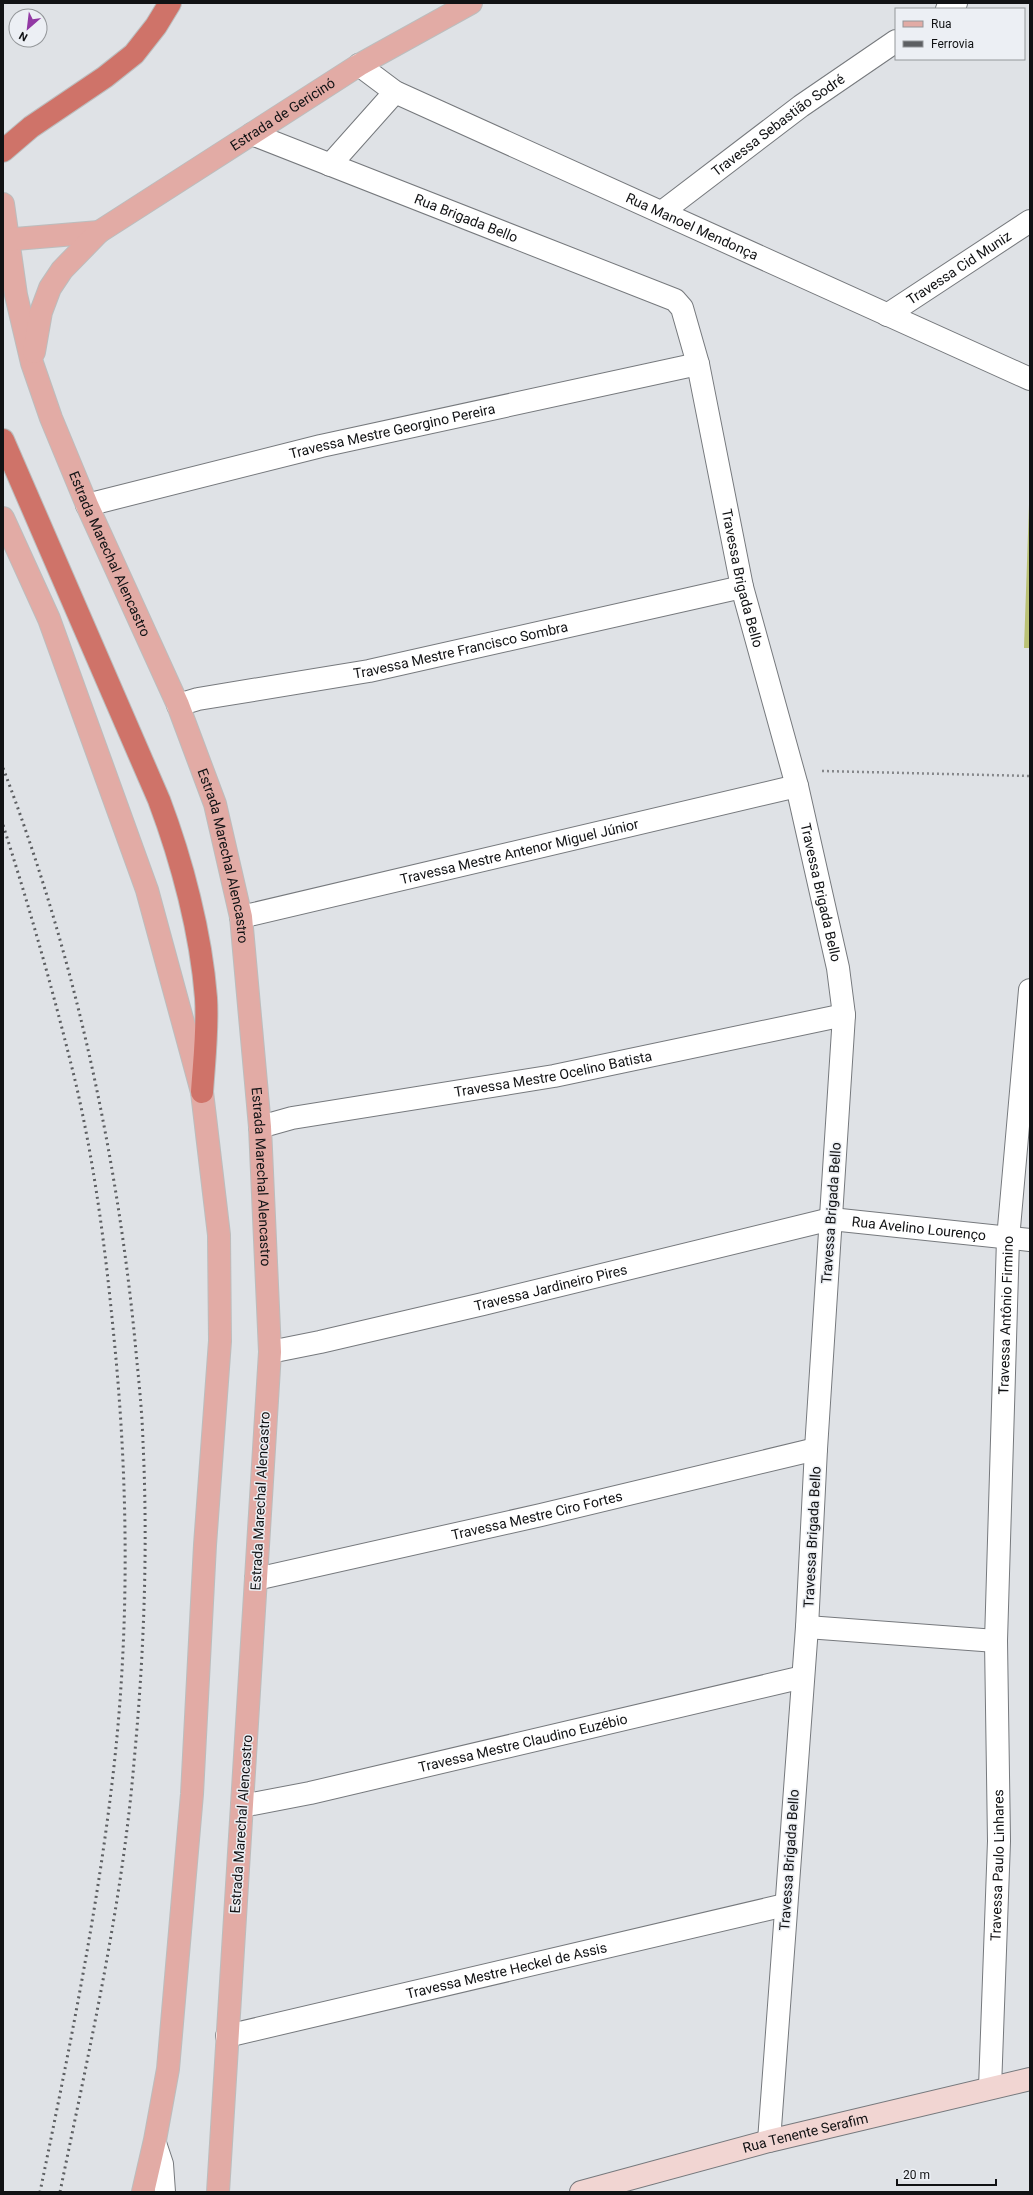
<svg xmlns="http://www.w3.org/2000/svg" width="1033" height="2195" viewBox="0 0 1033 2195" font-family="Roboto,sans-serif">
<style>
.green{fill:#bac175}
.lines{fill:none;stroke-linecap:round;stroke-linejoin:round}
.lane-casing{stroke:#76797d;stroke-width:22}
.street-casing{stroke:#76797d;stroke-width:24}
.secondary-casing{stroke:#76797d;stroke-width:24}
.primary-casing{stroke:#bcbdbd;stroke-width:24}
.highway-casing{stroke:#bcbdbd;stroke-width:24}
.path{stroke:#85878a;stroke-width:2.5;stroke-dasharray:2 3;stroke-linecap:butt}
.lane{stroke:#fff;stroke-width:20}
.street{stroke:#fff;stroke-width:22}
.secondary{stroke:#f1d5d2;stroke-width:22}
.primary{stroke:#e2aba5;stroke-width:22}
.highway{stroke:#cf7369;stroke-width:22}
.rail{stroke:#5d5f62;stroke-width:3;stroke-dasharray:2 4;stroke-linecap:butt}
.labels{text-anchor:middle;stroke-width:3;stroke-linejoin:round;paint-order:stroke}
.street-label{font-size:14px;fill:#111214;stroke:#eceff4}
</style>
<rect width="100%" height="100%" fill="#dfe2e6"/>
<path class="green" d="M1030,476V648H1024Z"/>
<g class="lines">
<g class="lane-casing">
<path id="lane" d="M155,2140L163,2164L165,2192"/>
</g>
<g class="street-casing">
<g id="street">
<path d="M947,9L956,3"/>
<path id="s1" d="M359,65L395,92L1030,379"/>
<path id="s2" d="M252,134L675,300L682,308L698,364L742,587L797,786L838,968L844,1015L816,1449L807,1627L769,2141"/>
<path d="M330,165L395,92"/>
<path id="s3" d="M662,212L801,106L896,41"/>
<path id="s4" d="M887,315L1030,221"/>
<path id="s5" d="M87,505L321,446L698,364"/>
<path id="s6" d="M178,705L198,699L369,671L742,587"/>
<path id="s7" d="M241,917L797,786"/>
<path id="s8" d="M260,1127L292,1118L554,1076L844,1015"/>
<path id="s9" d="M270,1352L320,1342L483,1304L831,1219L1030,1240"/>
<path id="s10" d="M256,1579L541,1515L816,1449"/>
<path d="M807,1627L996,1641"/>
<path id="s11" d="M242,1806L310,1793L803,1677"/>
<path id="s12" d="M227,2036L785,1905"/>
<path id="s13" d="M990,2088L999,1841L996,1641L1008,1239L1030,990"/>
</g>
</g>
<g class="secondary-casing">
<g id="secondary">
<path id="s14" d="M581,2192L769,2141L1030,2079"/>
</g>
</g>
<g class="primary-casing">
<g id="primary">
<path id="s15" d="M3,204L16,295L32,363L51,418L87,505L178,705L215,804L241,917L260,1127L270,1352L218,2192"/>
<path d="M3,240L99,232"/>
<path id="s16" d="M34,352L41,312L50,288L62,270L99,232L359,65L471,3"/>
<path d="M3,518L49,619L147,890L202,1092L219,1235L220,1341L205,1545L192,1794L168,2069L155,2140L143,2192"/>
</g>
</g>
<g class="highway-casing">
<path id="highway" d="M3,151L31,127L105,77L134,54L156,26L170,3
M3,440L159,800C182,861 201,933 206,998C208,1029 204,1061 202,1092"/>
</g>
<path class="path" d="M822,771L1030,776"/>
<use href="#lane" class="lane"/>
<use href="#street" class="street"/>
<use href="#secondary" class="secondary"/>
<use href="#primary" class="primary"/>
<use href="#highway" class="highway"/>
<path class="rail" d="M3,768C73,951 116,1146 135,1341C138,1374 142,1408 143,1442C148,1548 144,1656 134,1762C122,1907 89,2050 60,2192
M3,825C30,909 54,994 75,1080C94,1161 105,1245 113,1328C128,1473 130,1621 114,1766C98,1910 69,2051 40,2192"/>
</g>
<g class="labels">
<g class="street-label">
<text dy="5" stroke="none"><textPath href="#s16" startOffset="359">Estrada de Gericinó</textPath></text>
<text dy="5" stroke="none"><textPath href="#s3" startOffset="145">Travessa Sebastião Sodré</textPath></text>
<text dy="5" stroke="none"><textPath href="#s2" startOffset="230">Rua Brigada Bello</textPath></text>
<text dy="5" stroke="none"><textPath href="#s1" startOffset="371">Rua Manoel Mendonça</textPath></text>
<text dy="5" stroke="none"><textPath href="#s4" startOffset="86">Travessa Cid Muniz</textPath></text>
<text dy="5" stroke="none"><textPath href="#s5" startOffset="314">Travessa Mestre Georgino Pereira</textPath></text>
<text dy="5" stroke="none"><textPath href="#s15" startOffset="368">Estrada Marechal Alencastro</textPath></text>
<text dy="5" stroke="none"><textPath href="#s2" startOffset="742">Travessa Brigada Bello</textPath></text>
<text dy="5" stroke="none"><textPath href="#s6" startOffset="288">Travessa Mestre Francisco Sombra</textPath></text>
<text dy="5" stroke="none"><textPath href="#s7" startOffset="286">Travessa Mestre Antenor Miguel Júnior</textPath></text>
<text dy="5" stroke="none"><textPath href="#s15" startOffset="692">Estrada Marechal Alencastro</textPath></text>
<text dy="5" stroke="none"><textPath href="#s2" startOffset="1066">Travessa Brigada Bello</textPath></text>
<text dy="5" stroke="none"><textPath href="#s8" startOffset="298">Travessa Mestre Ocelino Batista</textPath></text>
<text dy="5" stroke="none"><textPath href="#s15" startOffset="1016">Estrada Marechal Alencastro</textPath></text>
<text transform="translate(831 1213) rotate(-86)" y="5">Travessa Brigada Bello</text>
<text dy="5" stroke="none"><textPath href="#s9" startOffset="665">Rua Avelino Lourenço</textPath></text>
<text dy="5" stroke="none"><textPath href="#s9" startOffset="288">Travessa Jardineiro Pires</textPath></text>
<text dy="5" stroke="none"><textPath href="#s13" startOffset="773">Travessa Antônio Firmino</textPath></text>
<text transform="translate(260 1501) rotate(-87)" y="5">Estrada Marechal Alencastro</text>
<text dy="5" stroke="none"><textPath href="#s10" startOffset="288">Travessa Mestre Ciro Fortes</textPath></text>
<text transform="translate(812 1537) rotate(-87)" y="5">Travessa Brigada Bello</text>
<text dy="5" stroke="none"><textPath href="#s11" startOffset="288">Travessa Mestre Claudino Euzébio</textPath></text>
<text transform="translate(241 1824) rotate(-86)" y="5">Estrada Marechal Alencastro</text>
<text transform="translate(789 1860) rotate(-86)" y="5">Travessa Brigada Bello</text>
<text dy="5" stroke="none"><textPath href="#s13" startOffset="223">Travessa Paulo Linhares</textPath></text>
<text dy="5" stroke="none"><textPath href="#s12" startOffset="287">Travessa Mestre Heckel de Assis</textPath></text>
<text dy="5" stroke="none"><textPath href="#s14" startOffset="232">Rua Tenente Serafim</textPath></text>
</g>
</g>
<rect width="1033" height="2195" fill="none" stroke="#111214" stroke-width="8"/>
<rect x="895" y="8" width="130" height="52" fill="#eceff4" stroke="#94979a"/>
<rect x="903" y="21" width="20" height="6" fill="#e2aba5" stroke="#94979a"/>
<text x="931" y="28" font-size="12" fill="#111214">Rua</text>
<rect x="903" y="41" width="20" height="6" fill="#5d5f62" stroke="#94979a"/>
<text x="931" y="48" font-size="12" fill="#111214">Ferrovia</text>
<g transform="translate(28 28) rotate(208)"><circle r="19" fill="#eceff4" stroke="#94979a"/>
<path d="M0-3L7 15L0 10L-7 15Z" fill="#9239a4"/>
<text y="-6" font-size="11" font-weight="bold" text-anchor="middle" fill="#111214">N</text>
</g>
<path d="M897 2179v6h99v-6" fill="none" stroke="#111214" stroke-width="2"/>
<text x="903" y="2179" font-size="12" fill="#111214" stroke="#eceff4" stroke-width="3" paint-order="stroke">20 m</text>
</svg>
